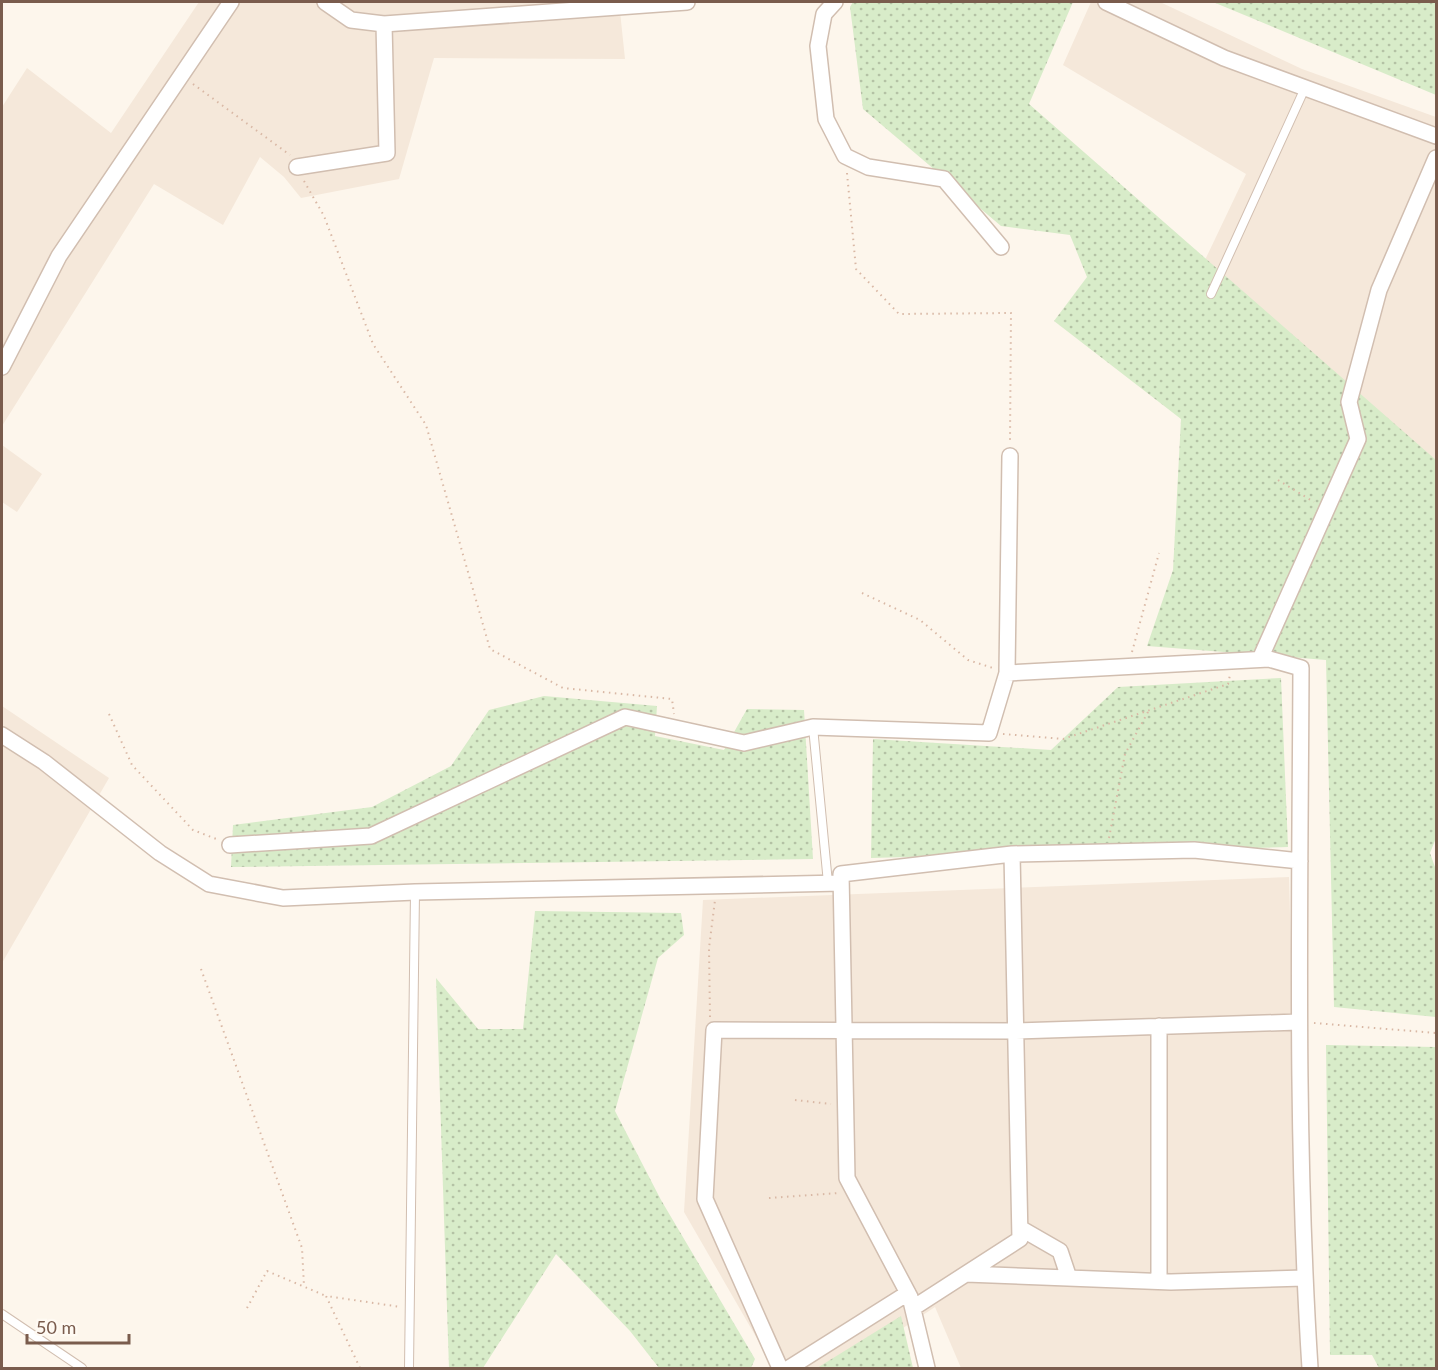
<svg xmlns="http://www.w3.org/2000/svg" width="1438" height="1370" viewBox="0 0 1438 1370" font-family="Lato,sans-serif">
<style>
.residential{fill:#f5e8da}
.grass{fill:url(#grass-dots)}
.lines{fill:none;stroke-linecap:round;stroke-linejoin:round}
.lane-casing{stroke:#d1beb0;stroke-width:10}
.street-casing{stroke:#d1beb0;stroke-width:18}
.path{stroke:#d9b8a5;stroke-width:2;stroke-dasharray:1.5 4.5;stroke-linecap:butt}
.lane{stroke:#fff;stroke-width:8}
.street{stroke:#fff;stroke-width:15}
</style>
<defs>
<pattern id="grass-dots" width="8" height="8" patternUnits="userSpaceOnUse" patternTransform="scale(1.5)"><rect width="8" height="8" fill="#d8ecc9"/><path d="M2 2h.1M6 6h.1" fill="none" stroke="#b4c2a5" stroke-width="1.8" stroke-linecap="round"/></pattern>
</defs>
<rect width="100%" height="100%" fill="#fdf6ec"/>
<path class="residential" d="M199,2H619L625,59L434,58L399,179L301,198L284,177L260,157L223,225L154,184L2,426V107L27,68L111,133Z
M1091,2H1160L1302,69L1436,117V466L1195,281L1246,174L1063,65Z
M2,445L42,474L17,512L2,502Z
M2,706L109,778L2,963Z
M1289,877L1302,1368H961L935,1307L842,1368H774L684,1212L703,900Z"/>
<path class="grass" d="M853,2H1073L1029,104L1436,460V838L1430,853L1436,870V1017L1334,1007L1326,660L1147,646L1173,570L1181,419L1054,321L1087,277L1070,235L1001,226L863,109L850,7Z
M1213,2H1436V95Z
M1281,678L1288,847L871,858L873,739L1051,750L1118,687Z
M544,696L657,706L655,736L724,750L747,709L804,710L813,859L231,867L233,825L372,807L451,766L489,710Z
M535,911L681,913L684,935L658,958L615,1111L661,1200L755,1359L751,1368H659L630,1331L556,1254L483,1368H449L436,978L478,1029H523Z
M1326,1045L1436,1047V1368H1379L1372,1355H1330Z
M901,1316L913,1368H817Z"/>
<g class="lines">
<g class="lane-casing">
<path id="lane" d="M1211,294L1305,88
M813,727L828,883
M2,1314L82,1368
M409,1368L415,892"/>
</g>
<g class="street-casing">
<path id="street" d="M325,2L351,20L384,24
M835,2L824,14L818,46L826,119L845,156L868,167L944,179L1001,247
M1106,2L1224,58L1436,136
M297,167L387,153L384,24L687,2
M2,367L59,256L231,2
M1010,456L1007,673L1269,659L1301,668C1300,901 1295,1135 1310,1368
M1260,659L1358,439L1349,402L1379,290L1436,158
M2,735L44,762L160,853L209,884L283,898L415,892L841,883
M230,845L371,836L625,717L744,743L813,727L989,733L1007,673
M1159,1026V1281
M1020,1228L1060,1251L1069,1278
M966,1274L1171,1282L1304,1278
M913,1308L1020,1239L1012,854
M780,1368L705,1199L714,1030L1016,1031L1298,1022
M789,1368L908,1293
M927,1368L910,1297L847,1178L841,874L1012,854L1194,850L1300,861"/>
</g>
<path class="path" d="M193,84L290,155
M847,173L856,269L899,314L1011,313L1010,441
M304,181L324,216L373,344L426,425L490,649L563,688L672,699L674,714
M1278,480L1314,502
M862,593L920,620L968,660L993,668
M1132,652L1159,553
M109,714L132,765L193,830L219,840
M1003,734L1063,739L1228,684L1230,675
M1109,838L1125,754L1149,710
M201,969L302,1248L304,1286
M710,1017L709,948L715,900
M1314,1023L1436,1033
M795,1100L831,1104
M769,1198L839,1193
M247,1308L267,1271L326,1296
M360,1368L326,1296L401,1307"/>
<use href="#lane" class="lane"/>
<use href="#street" class="street"/>
</g>
<rect width="1438" height="1370" fill="none" stroke="#7a5c4d" stroke-width="6"/>
<path d="M27 1334v9h102v-9" fill="none" stroke="#7a5c4d" stroke-width="3"/>
<text x="36" y="1334" font-size="18" fill="#7a5c4d" stroke="#fffaf3" stroke-width="4.5" paint-order="stroke">50 m</text>
</svg>
